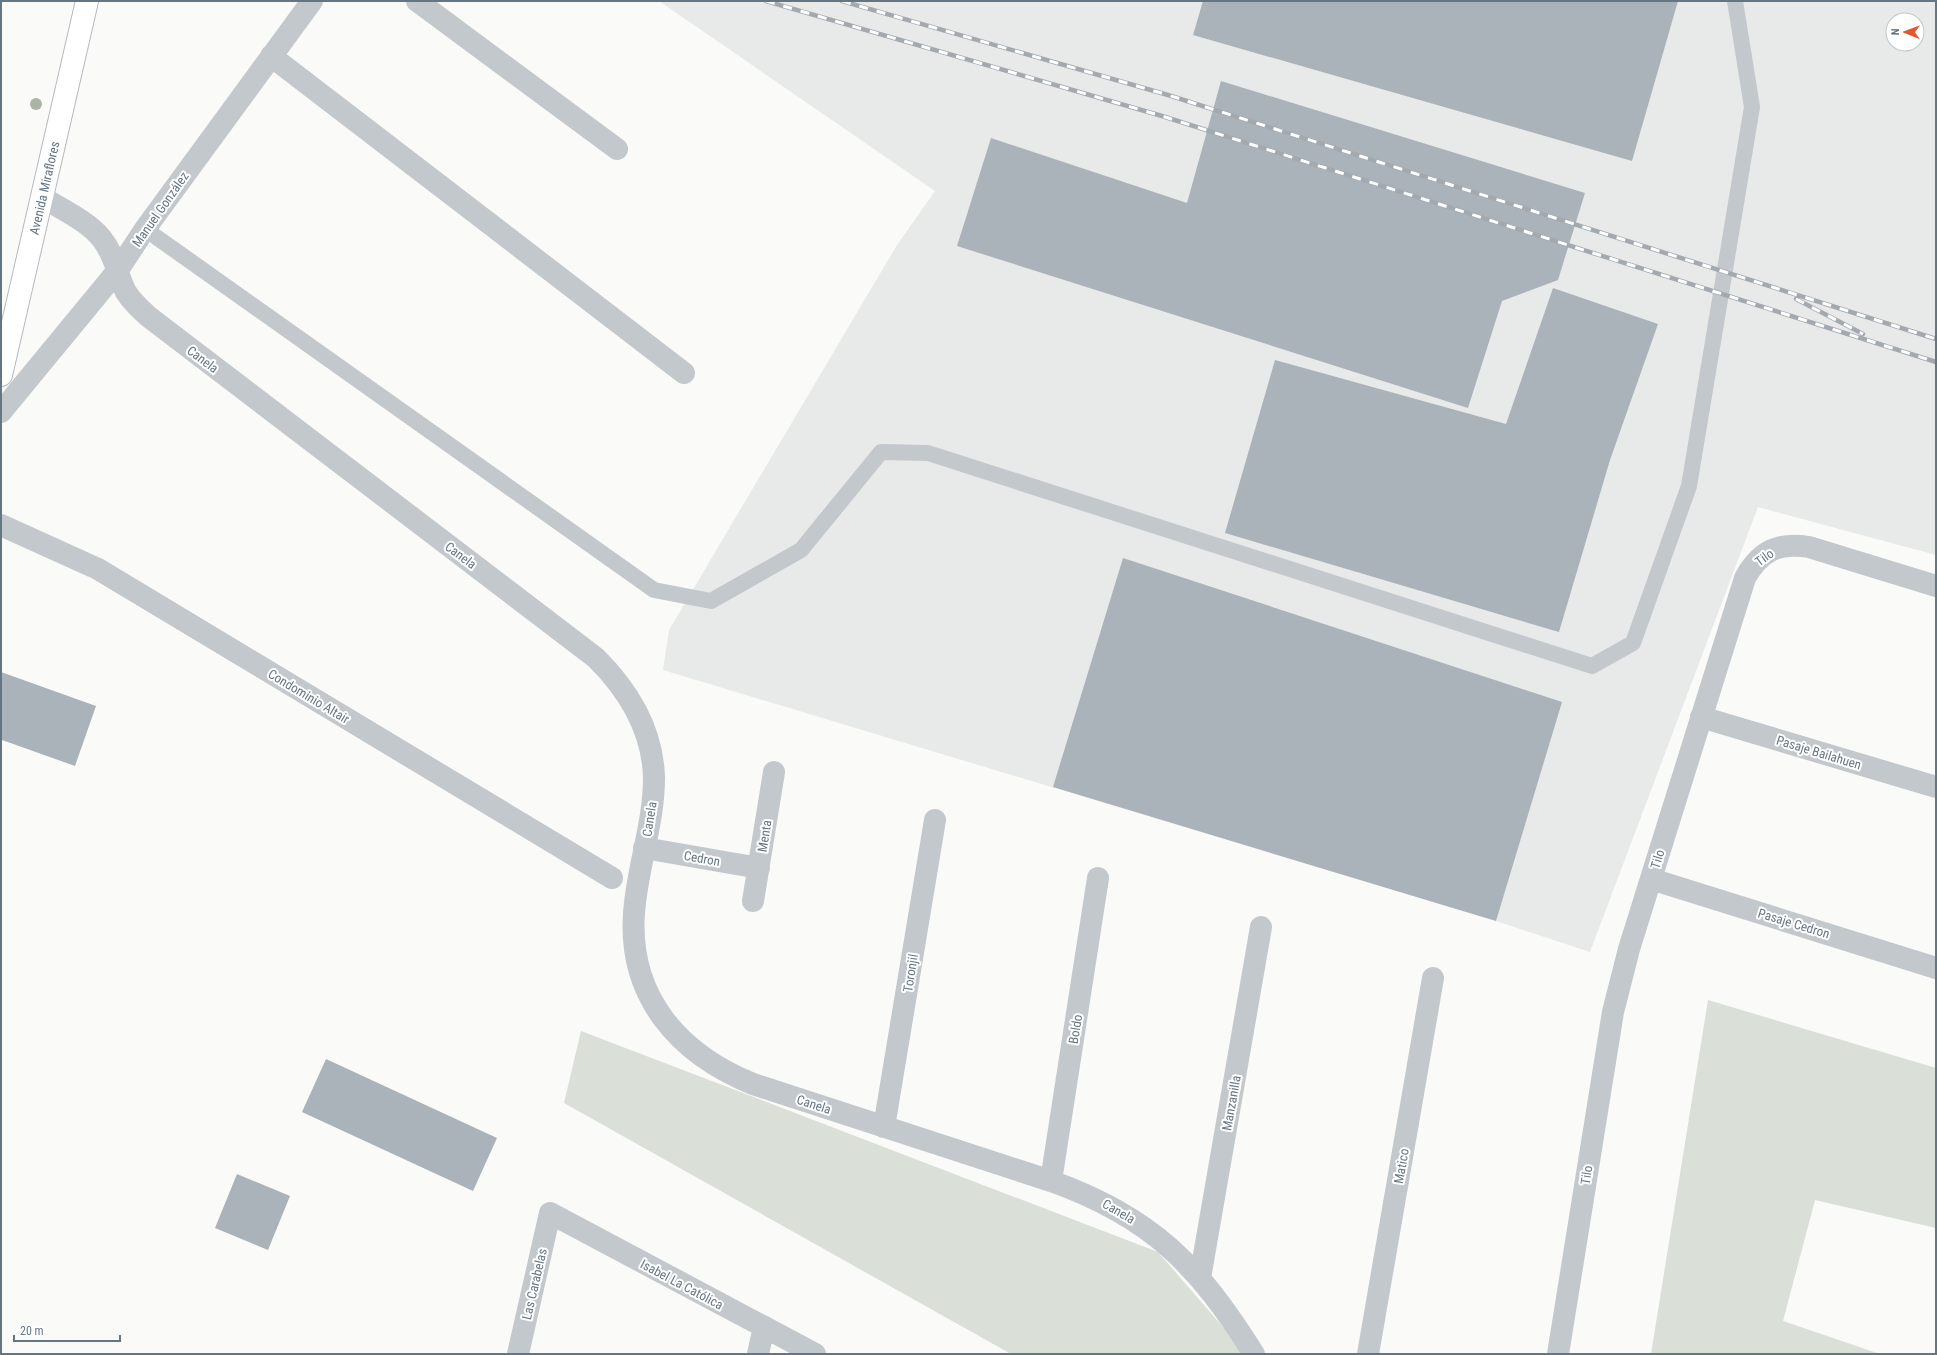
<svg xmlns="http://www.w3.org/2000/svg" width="1937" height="1355" viewBox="0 0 1937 1355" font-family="'Roboto Condensed',sans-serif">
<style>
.built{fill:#e8e9e9;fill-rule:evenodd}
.green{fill:#dadfd7}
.building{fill:#aab3b9}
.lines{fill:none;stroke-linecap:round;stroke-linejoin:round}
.secondary-casing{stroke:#b3babf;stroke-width:24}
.lane{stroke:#c3c8cc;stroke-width:16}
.street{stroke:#c3c8cc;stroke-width:22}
.secondary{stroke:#fff;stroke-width:22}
.rail-casing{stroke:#a2aab0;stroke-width:4.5}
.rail{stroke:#fff;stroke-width:3;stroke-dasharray:9;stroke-linecap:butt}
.tree{fill:#aab4a7}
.labels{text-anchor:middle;stroke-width:4;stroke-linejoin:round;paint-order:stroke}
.street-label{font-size:13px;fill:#657683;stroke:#fff}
</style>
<rect width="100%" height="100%" fill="#fafaf8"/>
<path class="built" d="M659,1H1936V555L1758,507L1590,952L1496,921L663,670L669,630L897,245L935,191ZM1893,20H1917V44H1893Z"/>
<path class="green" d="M1708,1000L1936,1068V1228L1815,1200L1783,1321L1880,1354H1651Z
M581,1031L1158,1252L1236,1342L1242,1354H1011L564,1103Z"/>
<path class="building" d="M1203,1H1678L1632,161L1193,35Z
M1221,81L1585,193L1558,280L1502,301L1468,408L957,246L991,138L1187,203Z
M1553,288L1658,324L1610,460L1559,632L1225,533L1275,360L1506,424Z
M1123,558L1562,702L1496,921L1053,787Z
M1,672L96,706L75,766L2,740L1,743Z
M326,1059L497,1138L473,1191L302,1112Z
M237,1174L290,1196L268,1250L215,1228Z"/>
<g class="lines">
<g class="secondary-casing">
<g id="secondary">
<path id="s1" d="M1,375L87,1"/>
</g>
</g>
<path class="lane" d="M145,229L654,590L711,601L801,550L881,452L928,453L1592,666L1633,643L1689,486L1752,107L1735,1"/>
<path class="street" d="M417,1L617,149
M271,56L684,373
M42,197C61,209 88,221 102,239C115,255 117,275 126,292C132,302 140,309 149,317L596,658C629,691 653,731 654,778C654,824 637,868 634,913C628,997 679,1054 753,1084L1051,1181C1152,1217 1198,1265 1254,1354
M1,412L118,270L145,229L312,1
M1,525L98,569L612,878
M1701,717L1936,787
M644,848L759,868
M1651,879L1936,968
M753,901L774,772
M884,1127L935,820
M1051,1181L1098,878
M1200,1278L1261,927
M518,1354L550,1213L815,1354
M758,1354L764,1327
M1368,1354L1433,978
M1558,1354L1613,1012L1629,949L1745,578C1760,551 1778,542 1809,547L1936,586"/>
<use href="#secondary" class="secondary"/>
<g class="rail-casing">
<path id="rail" d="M766,1L1162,116L1936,362
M842,1L1168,95L1936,339
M1796,299L1863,334"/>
</g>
<use href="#rail" class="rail"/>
</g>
<circle class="tree" cx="36" cy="104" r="6"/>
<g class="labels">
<g class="street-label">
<text dy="5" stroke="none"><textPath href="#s1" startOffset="192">Avenida Miraflores</textPath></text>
<text transform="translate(160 209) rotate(-55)" y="5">Manuel González</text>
<text transform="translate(203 359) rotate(37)" y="5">Canela</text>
<text transform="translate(461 555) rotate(37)" y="5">Canela</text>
<text transform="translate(1764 557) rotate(-36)" y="5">Tilo</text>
<text transform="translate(309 696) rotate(31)" y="5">Condominio Altair</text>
<text transform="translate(1819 752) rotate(17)" y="5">Pasaje Bailahuen</text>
<text transform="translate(649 819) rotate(-81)" y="5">Canela</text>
<text transform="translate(764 836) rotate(-81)" y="5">Menta</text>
<text transform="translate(702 858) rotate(10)" y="5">Cedron</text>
<text transform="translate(1657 859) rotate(-73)" y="5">Tilo</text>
<text transform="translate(1794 923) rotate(17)" y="5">Pasaje Cedron</text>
<text transform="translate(910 973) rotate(-81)" y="5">Toronjil</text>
<text transform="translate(1075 1029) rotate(-81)" y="5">Boldo</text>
<text transform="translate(1231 1103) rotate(-80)" y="5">Manzanilla</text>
<text transform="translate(814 1104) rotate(18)" y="5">Canela</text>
<text transform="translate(1401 1166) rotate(-80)" y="5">Matico</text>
<text transform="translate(1586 1175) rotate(-81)" y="5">Tilo</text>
<text transform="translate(1119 1211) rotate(30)" y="5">Canela</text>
<text transform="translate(534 1284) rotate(-77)" y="5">Las Carabelas</text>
<text transform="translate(682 1284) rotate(28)" y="5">Isabel La Católica</text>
</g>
</g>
<rect width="1937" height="1355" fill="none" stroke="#657683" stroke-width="4"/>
<g transform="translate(1905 32) rotate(271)"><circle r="19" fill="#ffffff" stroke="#c1c8cd"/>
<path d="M0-3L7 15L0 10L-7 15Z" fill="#e4572e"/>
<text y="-6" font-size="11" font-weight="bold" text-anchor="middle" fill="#657683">N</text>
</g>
<path d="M14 1335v6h106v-6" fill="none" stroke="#657683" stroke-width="2"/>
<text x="20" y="1335" font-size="12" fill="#657683" stroke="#ffffff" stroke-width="3" paint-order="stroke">20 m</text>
</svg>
